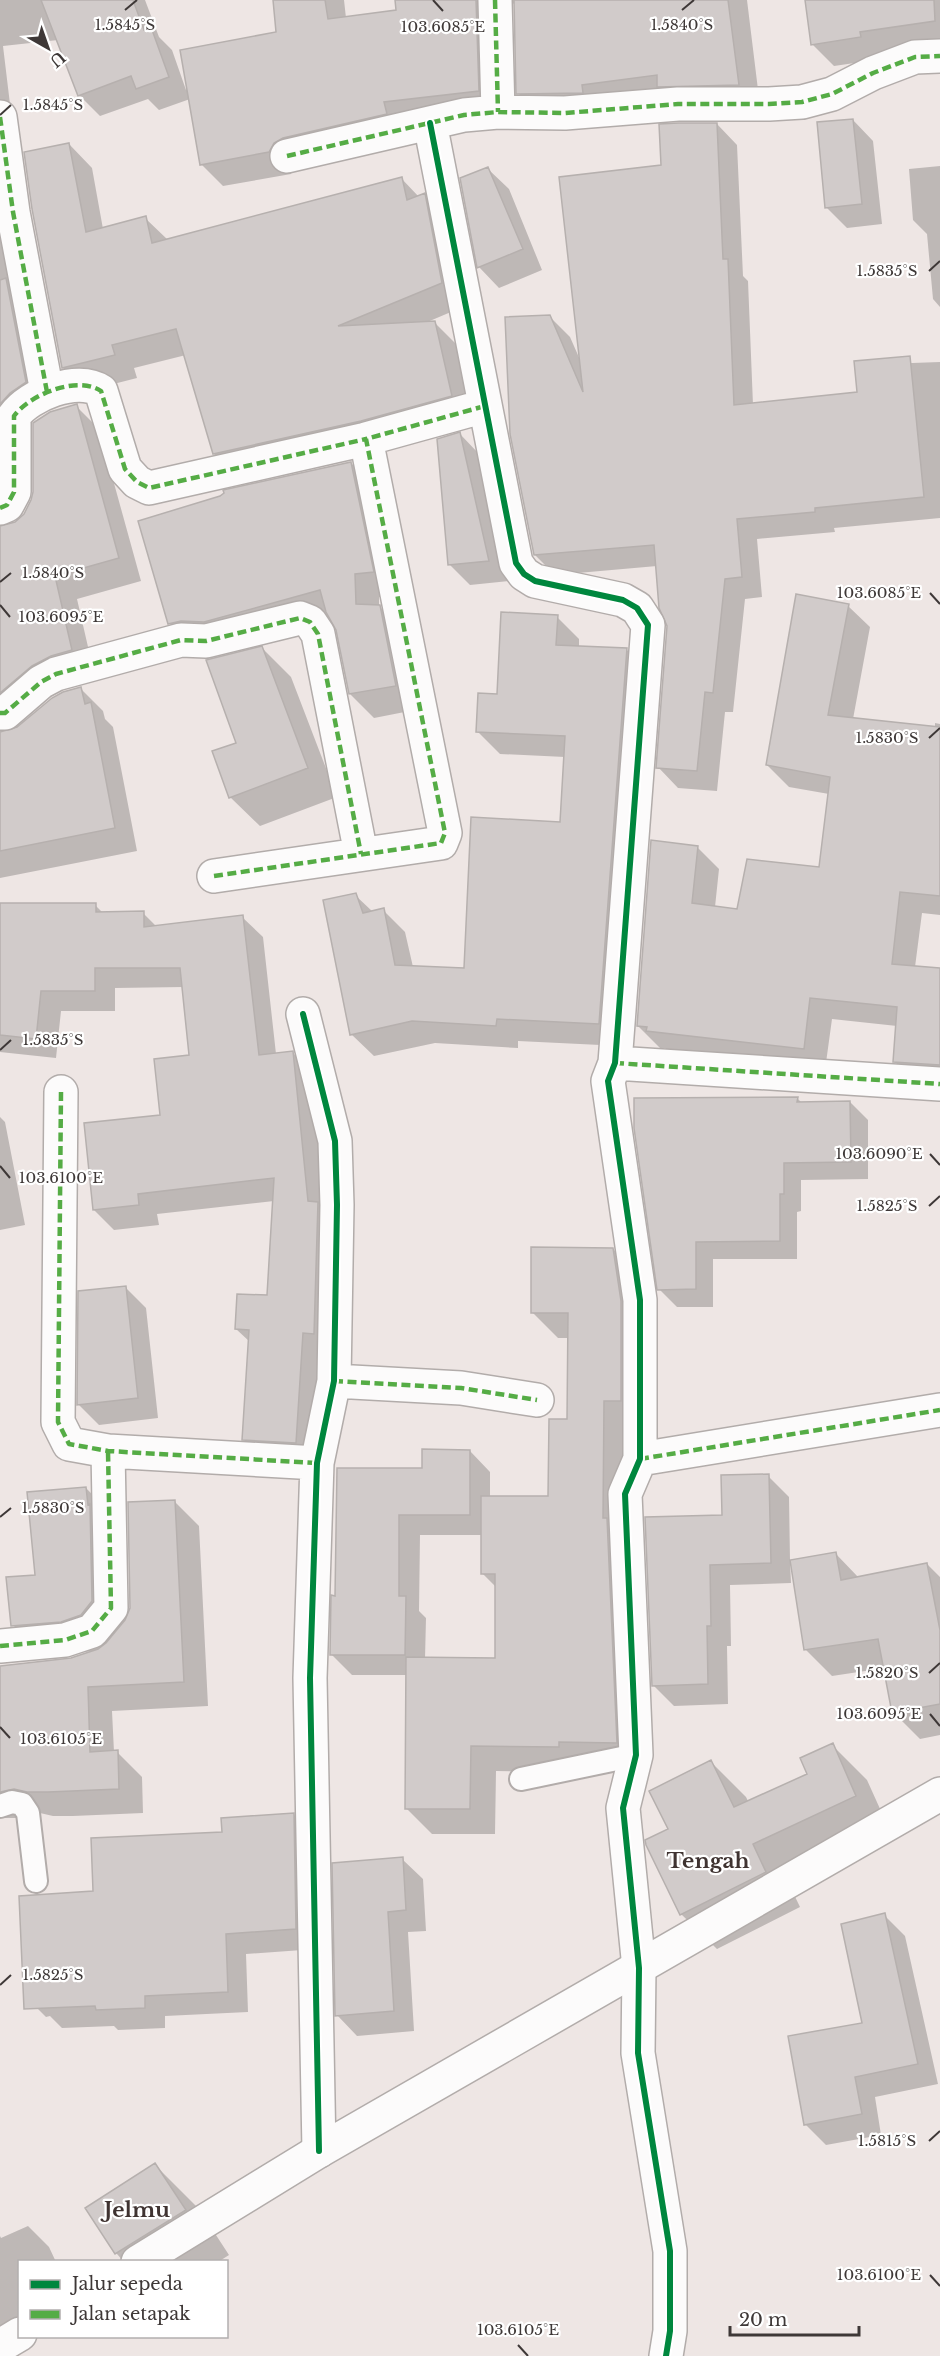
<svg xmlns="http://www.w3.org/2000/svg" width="940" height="2356" viewBox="0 0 940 2356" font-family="'Libre Baskerville',serif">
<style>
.shadow{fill:#0003;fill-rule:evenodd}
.building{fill:#d1cbca;stroke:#b6b0ae;stroke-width:1.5}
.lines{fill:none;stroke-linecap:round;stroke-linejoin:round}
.lane-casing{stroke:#b2acaa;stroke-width:26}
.street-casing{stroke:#b2acaa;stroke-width:36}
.secondary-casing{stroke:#b2acaa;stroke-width:36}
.lane{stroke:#fcfbfb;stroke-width:22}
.street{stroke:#fcfbfb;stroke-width:33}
.secondary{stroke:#fcfbfb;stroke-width:33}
.quiet{stroke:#55ac45;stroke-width:4.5;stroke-dasharray:9 4.5;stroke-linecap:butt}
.cycleway-casing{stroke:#fff;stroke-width:10}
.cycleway{stroke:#00873e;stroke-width:6}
.ticks{fill:none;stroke:#3e3837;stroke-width:2}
.labels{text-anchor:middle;stroke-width:4.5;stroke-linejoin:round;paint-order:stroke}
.quarter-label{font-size:21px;font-weight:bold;fill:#3f3331;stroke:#fff}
.ticks-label{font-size:15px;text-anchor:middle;fill:#3e3837;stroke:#fff;stroke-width:4.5;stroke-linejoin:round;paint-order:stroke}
</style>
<rect width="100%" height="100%" fill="#eee6e4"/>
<path class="shadow" d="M0,0H145L159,37L172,50L186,90L278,34L274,0H344L346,18L398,12L396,0H747L760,106L540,115L518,93L515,3L507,6L500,112L295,164L291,174L223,186L201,164L190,99L159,110L148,99L100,116L79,95L58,40L3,46L46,403L0,425Z
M806,0H940V44L882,59L834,66L812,44Z
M853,120L873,141L882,224L847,228L826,207Z
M717,124L737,145L743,276L748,281L753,405L859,394L856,365L940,362V518L834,528L835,532L757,539L762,597L745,599L733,712H725L717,791L678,788L658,767L668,626L657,566L555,575L535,555L549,316L570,337L581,362L662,166Z
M69,144L92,168L103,229L145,218L168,240L401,178L419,197L424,195L447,218L465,306L425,323L434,322L458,346L474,419L238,477L214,454L186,355L134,368L137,378L86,391L63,368Z
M940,166V307L933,299L927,234L913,220L909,169Z
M488,169L509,189L542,270L499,288L479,267L462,179Z
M76,406L99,429L141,581L77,599L94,673L71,680L6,727L5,734L18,729L80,688L103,711L105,719L113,727L137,851L0,878V539L52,529Z
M460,434L480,455L509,581L470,585L449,564Z
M351,463L375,487L397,596L379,597V606L404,631L420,709L374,718L350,694L338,630L330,617L229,646L193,648L169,623Z
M848,606L870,627L853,719L935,728V723L940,724V915L922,913L915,967L940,969V1085L917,1084L895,1062L897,1026L832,1019L825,1070L670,1053L665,1048H660L638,1026L697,847L719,869L715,907L738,911L820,869L829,794L789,787L767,765Z
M557,617L579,639V647L627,650L649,672L621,1046L518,1041V1048L435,1043L374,1056L351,1034L355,895L373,912L383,910L405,932L413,967L465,970L561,823L565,757L500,754L477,731L499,696Z
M262,648L291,677L337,797L260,826L230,797L238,744Z
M0,905H95L103,913H143L157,927L242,917L263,937L276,1054L292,1052L313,1073L327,1212L316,1463L264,1460L244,1439L250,1342L236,1329L268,1297L274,1201L157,1214L159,1225L114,1230L94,1210L162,1117L195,1059L184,987L115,988V1011H61L56,1058L0,1052Z
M797,1098L802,1103L850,1102L868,1120V1179L801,1180V1211L797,1212V1259H713V1307H677L659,1289Z
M0,1117L5,1122L25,1225L0,1230Z
M613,1249L639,1275L630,1426L642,1768L584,1772L496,1771L495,1834H432L406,1808L407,1675H352L331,1654L337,1597L423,1469L470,1451L490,1472V1498L550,1497L568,1421L569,1338H558L532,1312ZM420,1535H482V1573L497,1588L496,1660L425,1659L426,1618L419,1611Z
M125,1287L146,1308L158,1418L99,1425L78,1404Z
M768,1476L789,1497L790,1561L836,1554L859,1578L927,1564L940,1577V1735L920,1739L893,1712L885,1668L832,1676L806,1650L792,1562H790L791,1583L730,1585L731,1646H727L728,1704L674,1706L653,1685L723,1517Z
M86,1488L115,1518L119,1535L121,1628L127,1621L174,1501L199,1526L208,1706L112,1711L114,1752H117L142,1777L143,1813L73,1816H53L40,1813L20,1818H0V1666L67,1660L95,1651L42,1655L13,1625L36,1577Z
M832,1745L867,1780L890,1831L787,1880L800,1907L717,1949L681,1914L670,1830L711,1762L746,1797L749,1803L809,1775Z
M293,1814L314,1835L316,1949L246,1954L248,2012L165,2016V2028L118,2030L114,2026L62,2028L50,2016L46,2017L25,1996L95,1893L224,1834Z
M402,1859L423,1879L426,1931L408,1932L414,2031L357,2036L337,2015Z
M884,1915L905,1936L938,2084L875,2097L881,2135L826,2145L805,2124L864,2024Z
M155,2165L199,2209L229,2255L218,2262H124L117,2254L87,2208Z
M28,2226L49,2247L56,2262H20V2323L0,2332V2236L1,2238Z"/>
<path class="building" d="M41,0H133L144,30L151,27L169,77L136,89L131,76L78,96Z
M273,0H325L328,19L396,10L395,0H476L479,91L384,102L387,114L283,138L274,143L269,152L200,165L180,50L276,32Z
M514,0H728L739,85L657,87V75L582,85L583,93L516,94Z
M805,0H934L935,21L860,32L861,37L811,45Z
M853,119L862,204L825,208L817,122Z
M679,123H717L723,259H728L734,405L857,392L854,361L910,356L924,497L815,508V512L737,519L742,577L725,579L713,693L705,692L697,771L656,768L667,626L659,608L654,545L534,555L510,434L505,317L550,315L583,392L559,177L661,165L659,124Z
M69,143L86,232L146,216L152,243L402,177L407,200L425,193L442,283L338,326L435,321L452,396L361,421L213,454L176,329L112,345L115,355L62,368L32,209L24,152Z
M488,167L523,249L477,268L460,178Z
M6,278L26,382L10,393L0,404V280Z
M77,404L119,558L55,576L72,650L51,656L32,666L0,693V526L15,522L24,514L31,500L33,492V423L50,412Z
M460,432L489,561L448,565L437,439Z
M351,462L374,572L355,574L356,604L380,605L396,686L349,694L336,630L326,612L320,590L204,622L181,621L168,624L138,521L220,496L224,493L223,490Z
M796,594L849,604L828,715L940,727V896L900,892L892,964L940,968V1065L893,1062L897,1007L810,998L804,1049L646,1031L647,1027L637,1026L651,840L698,846L692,903L737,909L747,859L819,867L830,777L766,765Z
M501,612L558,615L556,645L627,648L599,1024L497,1019L496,1026L412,1021L350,1035L323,900L356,893L363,913L384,908L395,965L464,968L471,817L560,822L565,736L476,732L478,693L497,694Z
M262,646L308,768L229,798L212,751L236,743L206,660Z
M81,687L85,704L91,702L115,828L0,851V732L17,727L52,698L63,692Z
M0,903H96V912L144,911V927L243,915L259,1055L293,1051L308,1201L318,1202L314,1334L303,1333L296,1443L242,1440L249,1330L235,1329L237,1294L267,1295L274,1178L138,1194L139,1205L93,1210L84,1123L160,1115L154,1059L189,1055L180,968H95V991H41L36,1039L0,1035Z
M798,1097L797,1102L850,1101L851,1162L784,1163V1194H780V1241L696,1242V1289L657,1290L634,1128V1098Z
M531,1247L613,1248L621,1301V1401H604L603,1518H607L617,1743L559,1742V1747L471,1746L470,1809H405L406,1657L495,1658V1574H481V1496H548L549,1419H567L568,1313H531Z
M126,1286L138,1398L77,1405L78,1291Z
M422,1449L470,1450V1515H399V1596H406L405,1655H330L331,1595L335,1596L337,1468H422Z
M769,1474L771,1563L710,1565L711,1626H707L708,1684L652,1686L645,1517L722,1515L721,1475Z
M86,1487L88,1505L90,1504L92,1601L81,1615L61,1622L11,1626L6,1577L35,1575L27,1492Z
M175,1500L184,1682L88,1687L90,1752L118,1750L119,1789L48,1792H27L14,1789L0,1792V1666L71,1658L98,1649L106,1643L125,1620L130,1608L128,1502Z
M836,1552L841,1580L927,1563L940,1630V1704L892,1713L878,1639L804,1650L790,1560Z
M833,1743L856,1796L753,1844L766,1872L680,1915L646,1845L645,1840L668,1829L649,1791L711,1760L734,1807L807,1774L800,1758Z
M294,1813L296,1929L226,1934L228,1992L145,1996V2008L96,2010L95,2006L24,2009L19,1896L93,1891L91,1838L222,1832L221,1818Z
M403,1857L406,1910L388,1912L394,2011L335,2016L332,1863Z
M885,1913L918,2064L855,2077L862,2114L804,2125L788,2036L862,2023L841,1924Z
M155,2163L186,2210L115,2254L85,2208Z"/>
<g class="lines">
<g class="lane-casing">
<path id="lane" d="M521,1779L636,1755
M0,1806L12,1802L22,1804L28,1813L36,1881"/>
</g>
<g class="street-casing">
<path id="street" d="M495,0L498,112
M0,117L13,212L47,392
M430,123L516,563L524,574L535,581L623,600L637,608L648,625L615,1063L608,1081L640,1300V1459L625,1494L636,1755L623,1808L639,1968L638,2053L670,2251V2331L666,2356
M287,156L464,115L498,112L565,113L678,104H769L802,102L832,94L873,73L915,57L940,56
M0,508L7,505L14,492V416C29,395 77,375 101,391L125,469L137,482L149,488L366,439
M0,713H5L41,682L56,674L181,640L206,641L300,618L310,622L318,634L361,854
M214,876L441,843L445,833L366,439L485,406
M303,1014L335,1141L337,1205L334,1381L317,1463L310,1678L319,2151
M615,1063L940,1084
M61,1092L58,1422L69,1444L108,1451L317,1463
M334,1381L461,1388L537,1400
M640,1459L940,1410
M0,1646L65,1640L92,1631L111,1608L108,1451"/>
</g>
<g class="secondary-casing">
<path id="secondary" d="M138,2262L319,2151L940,1794
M0,2346L20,2334"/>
</g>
<use href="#lane" class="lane"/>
<use href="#street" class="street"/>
<use href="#secondary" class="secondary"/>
<path class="quiet" d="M495,0L498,112
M0,117L13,212L47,392
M287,156L464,115L498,112L565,113L678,104H769L802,102L832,94L873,73L915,57L940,56
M0,508L7,505L14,492V416C29,395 77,375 101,391L125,469L137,482L149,488L366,439
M0,713H5L41,682L56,674L181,640L206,641L300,618L310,622L318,634L361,854
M214,876L441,843L445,833L366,439L485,406
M615,1063L940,1084
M61,1092L58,1422L69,1444L108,1451L317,1463
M334,1381L461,1388L537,1400
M640,1459L940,1410
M0,1646L65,1640L92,1631L111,1608L108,1451"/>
<g class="cycleway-casing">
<path id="cycleway" d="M430,123L516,563L524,574L535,581L623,600L637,608L648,625L615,1063L608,1081L640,1300V1459L625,1494L636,1755L623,1808L639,1968L638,2053L670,2251V2331L666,2356
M303,1014L335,1141L337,1205L334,1381L317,1463L310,1678L319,2151"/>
</g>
<use href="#cycleway" class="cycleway"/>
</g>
<path class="ticks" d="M433,0L443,11M125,10L137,0M682,10L694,0M0,115L11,105M929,271L940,261M0,582L11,573M930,593L940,604M0,605L10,617M929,738L940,728M0,1050L11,1040M930,1154L940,1165M0,1166L10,1178M929,1206L940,1196M0,1517L11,1508M929,1673L940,1663M930,1714L940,1726M0,1727L10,1738M0,1985L11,1975M929,2141L940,2131M930,2275L940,2286M518,2345L528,2356"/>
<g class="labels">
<g class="quarter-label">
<text x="708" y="1868">Tengah</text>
<text x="137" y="2217">Jelmu</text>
</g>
</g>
<g class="ticks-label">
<text x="125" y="30">1.5845°S</text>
<text x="682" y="30">1.5840°S</text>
<text x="443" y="32">103.6085°E</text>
<text x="53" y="110">1.5845°S</text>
<text x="887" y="276">1.5835°S</text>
<text x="53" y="578">1.5840°S</text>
<text x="879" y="598">103.6085°E</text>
<text x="61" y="622">103.6095°E</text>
<text x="887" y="743">1.5830°S</text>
<text x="53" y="1045">1.5835°S</text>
<text x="879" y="1159">103.6090°E</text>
<text x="61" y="1183">103.6100°E</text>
<text x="887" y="1211">1.5825°S</text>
<text x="53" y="1513">1.5830°S</text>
<text x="887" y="1678">1.5820°S</text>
<text x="879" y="1719">103.6095°E</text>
<text x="61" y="1744">103.6105°E</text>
<text x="53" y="1980">1.5825°S</text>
<text x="887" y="2146">1.5815°S</text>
<text x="879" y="2280">103.6100°E</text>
<text x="518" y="2335">103.6105°E</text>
</g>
<rect x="18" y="2260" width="210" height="78" fill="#ffffff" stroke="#b2afaf" stroke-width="1.5"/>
<rect x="30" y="2280" width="30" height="9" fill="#00873e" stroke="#b2afaf" stroke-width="1.5"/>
<text x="72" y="2290" font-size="18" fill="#3e3837">Jalur sepeda</text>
<rect x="30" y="2310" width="30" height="9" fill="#55ac45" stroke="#b2afaf" stroke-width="1.5"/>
<text x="72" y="2320" font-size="18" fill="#3e3837">Jalan setapak</text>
<g transform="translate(48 48) rotate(140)" stroke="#ffffff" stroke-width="4.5" paint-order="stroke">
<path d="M0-4.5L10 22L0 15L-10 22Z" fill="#3e3837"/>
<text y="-9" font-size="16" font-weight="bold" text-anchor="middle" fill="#3e3837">U</text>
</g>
<path d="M730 2326v9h129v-9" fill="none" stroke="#3e3837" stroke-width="3"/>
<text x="739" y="2326" font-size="18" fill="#3e3837" stroke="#ffffff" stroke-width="4.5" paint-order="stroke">20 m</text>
</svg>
